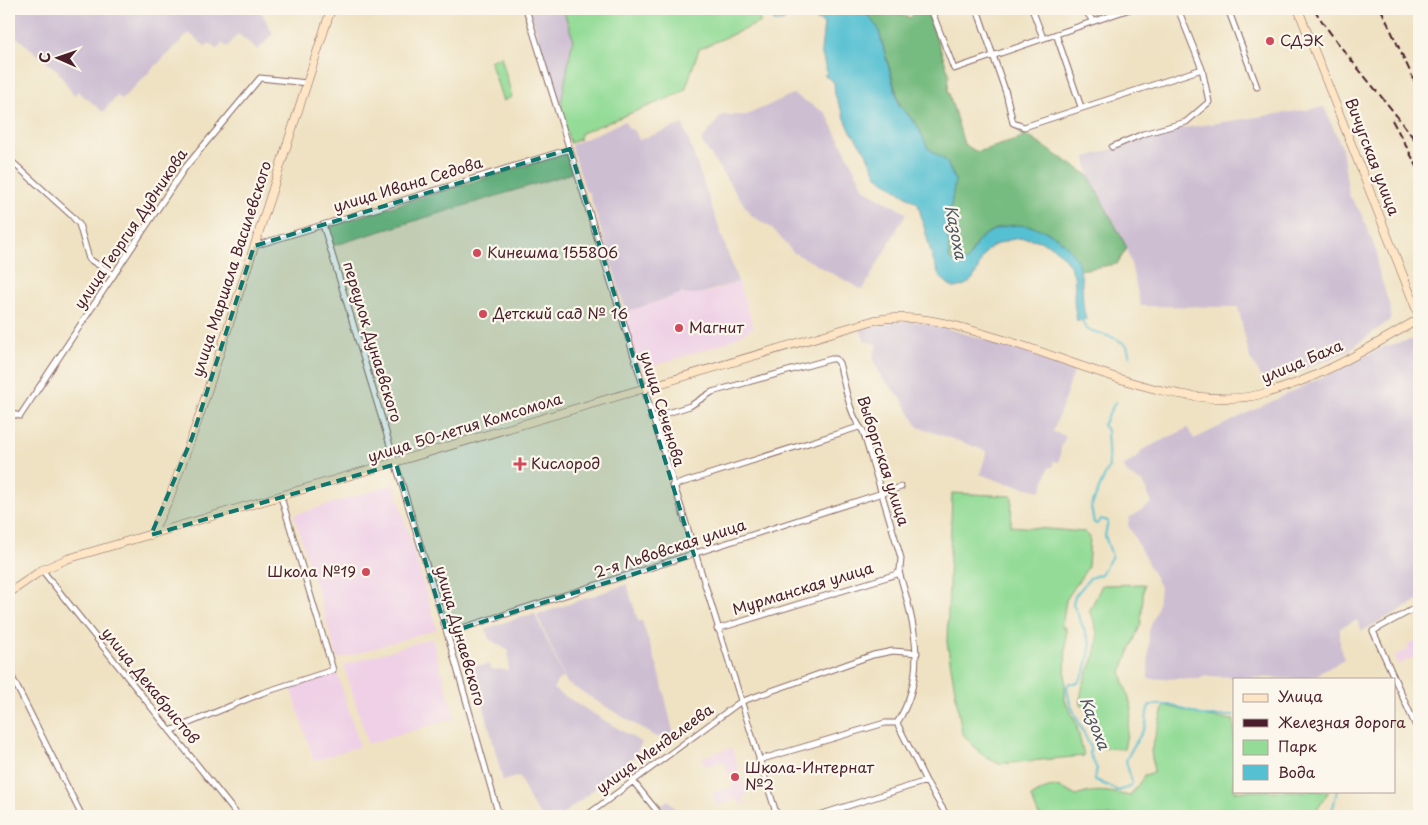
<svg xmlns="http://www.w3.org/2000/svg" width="1428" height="825" viewBox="0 0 1428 825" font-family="'Playpen Sans',sans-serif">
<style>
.built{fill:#efd0e6}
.industrial{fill:#cdbed2}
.green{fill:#93db96;stroke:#6e7d60}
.forest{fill:#76bb7f;stroke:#606d55}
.water{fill:#55c0d1;stroke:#50707e}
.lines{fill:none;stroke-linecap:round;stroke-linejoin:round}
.stream{stroke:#55c0d1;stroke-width:2}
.street-casing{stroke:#846360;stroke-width:7}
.secondary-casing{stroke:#846360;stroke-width:9}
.street{stroke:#fff;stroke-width:5}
.secondary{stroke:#fde5c5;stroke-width:8}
.rail{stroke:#4a1f2b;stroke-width:2;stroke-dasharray:8 4;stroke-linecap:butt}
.marked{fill:#0f766e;fill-opacity:0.2;stroke:#0f766e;stroke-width:4;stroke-dasharray:10 6;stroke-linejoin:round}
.poi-dot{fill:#d1495b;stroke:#fbf7ec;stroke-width:2}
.labels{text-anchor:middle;stroke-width:4.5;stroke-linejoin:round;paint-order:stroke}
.poi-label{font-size:15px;fill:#4a1f2b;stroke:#fbf7ec;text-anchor:start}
.street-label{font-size:15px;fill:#4a1f2b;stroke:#fbf7ec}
.water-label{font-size:16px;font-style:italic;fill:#4e5765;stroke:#fbf7ec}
</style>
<rect width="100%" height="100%" fill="#fbf7ec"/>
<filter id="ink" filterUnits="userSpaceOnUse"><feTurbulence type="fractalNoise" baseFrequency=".02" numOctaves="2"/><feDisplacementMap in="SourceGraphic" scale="10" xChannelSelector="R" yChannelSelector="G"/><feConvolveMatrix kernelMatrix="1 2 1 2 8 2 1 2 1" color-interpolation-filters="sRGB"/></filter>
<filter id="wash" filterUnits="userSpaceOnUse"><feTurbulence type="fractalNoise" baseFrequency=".0096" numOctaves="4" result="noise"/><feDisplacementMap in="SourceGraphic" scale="20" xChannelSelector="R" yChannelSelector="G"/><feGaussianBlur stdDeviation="1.12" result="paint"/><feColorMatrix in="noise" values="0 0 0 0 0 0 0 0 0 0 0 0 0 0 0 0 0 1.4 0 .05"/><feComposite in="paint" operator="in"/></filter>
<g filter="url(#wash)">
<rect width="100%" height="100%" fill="#efe2c3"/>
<path class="built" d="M738,282L754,327L728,342L641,370L623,313L683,293H707Z
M394,484L437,629L338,659L294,515Z
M432,638L455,718L368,744L344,665Z
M1419,638V661L1416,656L1399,665L1394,656L1409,649L1407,645Z
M337,673L360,746L314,761L291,688Z
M732,748L747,795L741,798L748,803L743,804L736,799L717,806L712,793L733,787L724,761L705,766L702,757Z"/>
<path class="industrial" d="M11,9H260L273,34L258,50L238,34L227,47L222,43L217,50L209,43L206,47L189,33L122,99L117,96L103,112L78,91L74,96L58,71L9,31V11Z
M529,9H563L573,38L560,109Z
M793,94L826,113L865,190L906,213L863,290L793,252L773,229L751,215L701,141L722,115H747Z
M1324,107L1342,148L1349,195L1361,213L1378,256L1377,265L1391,311L1390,320L1346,352L1266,385L1250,358L1238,307L1141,306L1127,248L1089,176L1086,157L1183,128Z
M625,121L628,128L635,131L639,140L683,124L738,282L703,293L686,295L683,293L626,312L589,192H586L571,145Z
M910,321L928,323L1076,366L1053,432L1066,436L1061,448L1059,462L1053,461V467H1049L1041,491L1002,482L980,474L987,451L918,427L902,399L882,378L873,359L877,344L865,341L860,329L889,322Z
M1418,338L1419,600L1362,631L1357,620L1340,628V646L1344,660L1308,679L1203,676L1200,678L1148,679L1149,631L1158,606L1160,587L1128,525L1129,518L1152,503L1143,483L1128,474L1123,466L1138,457L1142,450L1188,428L1194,439L1386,346Z
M627,584L638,621H642L660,675L674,736L656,737L567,683L537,615Z
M535,614L564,678L558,680L553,689L642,743L632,759L561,816H541L533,806L519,776L503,781L474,668L475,665H490V669L508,670L509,651L489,639L486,629L520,617Z
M668,800L682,816H666L660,810L659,807Z"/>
<path class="green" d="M563,9H752L761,22L699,49L685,90L679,94L581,133L580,139L570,143L560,109L573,38Z
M501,56L512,97L503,101L490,61Z
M952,493L1012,496L1011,526L1085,532L1090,537L1088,567L1066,600L1062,627L1066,628L1065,700L1076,723L1084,756L999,764L982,755L962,733L947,642Z
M1144,584L1141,623L1121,672L1132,709L1124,749L1102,748L1085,706L1081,705C1077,676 1106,656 1095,626C1093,619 1094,617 1089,612L1102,585Z
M1164,705L1208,717L1234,720V791H1329L1317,810V816H1039L1031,797C1051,785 1056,783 1076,796C1097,788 1110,792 1130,796L1145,775L1154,772L1151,751Z"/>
<path class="forest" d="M863,9H896L898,14L910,18L918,9H926L949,73L948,90L964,144L977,152L1023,138L1017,129L1089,176L1127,248L1117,264L1080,270C1066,233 1014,210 981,238C974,244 972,254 967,261L958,264L949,259L948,225L955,179L946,161L928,148L917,125L900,105L878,28Z
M566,153L572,173L332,246L326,227Z"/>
<path class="water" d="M771,9H863L878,28L899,105L917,125L928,148L946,161L955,180L948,225L949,259L958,264L967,261C972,255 974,245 980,239C1010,212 1063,227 1078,263C1085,282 1080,300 1086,319L1077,321C1076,313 1074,305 1074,298C1074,290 1076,283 1074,275C1063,245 1032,231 1003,242C998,244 993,245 989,249C974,263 982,285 953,288L940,277L933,260L918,204L877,176L866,153L850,130L835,95L834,82L824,75L827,73L821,51L824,23L799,11H794L782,22H775L771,17Z"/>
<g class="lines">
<path class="stream" d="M1082,320L1086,329L1117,339L1127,346L1130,357
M1116,401L1103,425L1107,430L1109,466L1091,507L1094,523L1097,524L1101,519L1108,521L1105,536L1112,556L1101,574L1090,578L1075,596L1073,604L1091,645L1085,672L1078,683H1069L1067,688L1070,704L1090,746V754L1097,769L1094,779L1118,791L1130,787L1132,783L1126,761C1131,749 1138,740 1144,729C1149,721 1144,712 1150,705H1170L1204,716H1234
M1331,816L1337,791"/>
</g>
</g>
<g filter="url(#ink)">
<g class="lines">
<g class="street-casing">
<path id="street" d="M526,9L777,816
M931,9L954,69L1130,9
M977,9L1006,93L1013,123L1024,127L1202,69L1178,9
M1032,9L1043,38
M1084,9L1093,21
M1228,9L1257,87
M1056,34L1081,107
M1112,147L1143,134L1186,122L1209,102L1202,69
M9,159L71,215L79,224L89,259L114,275
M324,228L447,633L499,816
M254,246L570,149
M9,413L20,416L184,169L260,78L307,83
M651,418L690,406L712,392L831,359H836L839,363C845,384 849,415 863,431L901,558L900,570L897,574L717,629
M672,486L859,427
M42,570L238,816
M1419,606L1373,631L1419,733
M447,633L901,487
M9,671L82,816
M897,723C928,674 915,624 899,572
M897,723L926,781L947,816
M170,731L262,693L333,670L281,497
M759,760L885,723H897
M632,780L661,816
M586,816L740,702L873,655L893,651L917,653
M816,816L926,781"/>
</g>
<g class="secondary-casing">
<path id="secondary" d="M1298,9L1419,316
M151,535L169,499L198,420L331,9
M9,593L42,570L67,559L875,320C920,312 959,327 1001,339C1077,361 1183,414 1262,394C1318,380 1370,347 1419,319"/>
</g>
<use href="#street" class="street"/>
<use href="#secondary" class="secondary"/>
<path class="rail" d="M1314,9C1345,58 1386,98 1419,146
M1381,9L1419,91
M1392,120L1419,170"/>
</g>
</g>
<path class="marked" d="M570,149L694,555L447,633L396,464L151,535L192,438L254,246Z"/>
<g class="poi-dot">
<circle cx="1270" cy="41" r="5"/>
<circle cx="477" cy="253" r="5"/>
<circle cx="483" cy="314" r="5"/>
<circle cx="679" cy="328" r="5"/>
<path d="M517.5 456.5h5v5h5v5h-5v5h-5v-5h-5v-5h5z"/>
<circle cx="366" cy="572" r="5"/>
<circle cx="735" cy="777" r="5"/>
</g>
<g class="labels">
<g class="poi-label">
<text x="1280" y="46">СДЭК</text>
<text x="487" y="258">Кинешма 155806</text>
<text x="493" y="319">Детский сад № 16</text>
<text x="689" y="333">Магнит</text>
<text x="531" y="469">Кислород</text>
<text x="356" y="577" text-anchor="end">Школа №19</text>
<text x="745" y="773">Школа-Интернат<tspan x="745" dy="17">№2</tspan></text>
</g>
<g class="street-label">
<text transform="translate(1372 157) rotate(69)" y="5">Вичугская улица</text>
<text transform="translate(408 185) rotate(-17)" y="5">улица Ивана Седова</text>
<text transform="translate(131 229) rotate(-56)" y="5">улица Георгия Дудникова</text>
<text transform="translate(232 269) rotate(-72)" y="5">улица Маршала Василевского</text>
<text transform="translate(372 342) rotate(73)" y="5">переулок Дунаевского</text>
<text transform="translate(1302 362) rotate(-23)" y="5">улица Баха</text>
<text transform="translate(662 409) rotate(73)" y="5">улица Сеченова</text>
<text transform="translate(465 428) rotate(-17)" y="5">улица 50-летия Комсомола</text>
<text transform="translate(883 461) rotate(72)" y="5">Выборгская улица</text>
<text transform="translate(670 549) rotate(-18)" y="5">2-я Львовская улица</text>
<text transform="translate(803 589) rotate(-17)" y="5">Мурманская улица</text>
<text transform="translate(460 636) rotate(74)" y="5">улица Дунаевского</text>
<text transform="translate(150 686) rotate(51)" y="5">улица Декабристов</text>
<text transform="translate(655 749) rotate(-36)" y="5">улица Менделеева</text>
</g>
<g class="water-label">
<text transform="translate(956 232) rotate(79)" y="6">Казоха</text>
<text transform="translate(1095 723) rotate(69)" y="6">Казоха</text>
</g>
</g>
<rect width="1428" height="825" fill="none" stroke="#fbf7ec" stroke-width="30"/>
<rect x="1233" y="678" width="162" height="115" fill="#fbf7ec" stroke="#b4a19f"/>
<rect x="1243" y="694" width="25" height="8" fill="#fde5c5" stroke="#b4a19f"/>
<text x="1278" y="702" font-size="15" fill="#4a1f2b">Улица</text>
<rect x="1243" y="719" width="25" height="8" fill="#4a1f2b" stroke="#b4a19f"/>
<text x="1278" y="728" font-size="15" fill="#4a1f2b">Железная дорога</text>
<rect x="1243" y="740" width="25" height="15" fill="#93db96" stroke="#b4a19f"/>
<text x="1278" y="752" font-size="15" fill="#4a1f2b">Парк</text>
<rect x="1243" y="765" width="25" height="15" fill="#55c0d1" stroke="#b4a19f"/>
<text x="1278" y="778" font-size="15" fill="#4a1f2b">Вода</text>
<g transform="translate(58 58) rotate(272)" stroke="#fbf7ec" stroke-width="4" paint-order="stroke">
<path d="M0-4L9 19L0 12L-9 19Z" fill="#4a1f2b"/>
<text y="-8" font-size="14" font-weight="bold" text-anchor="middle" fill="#4a1f2b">С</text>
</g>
</svg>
